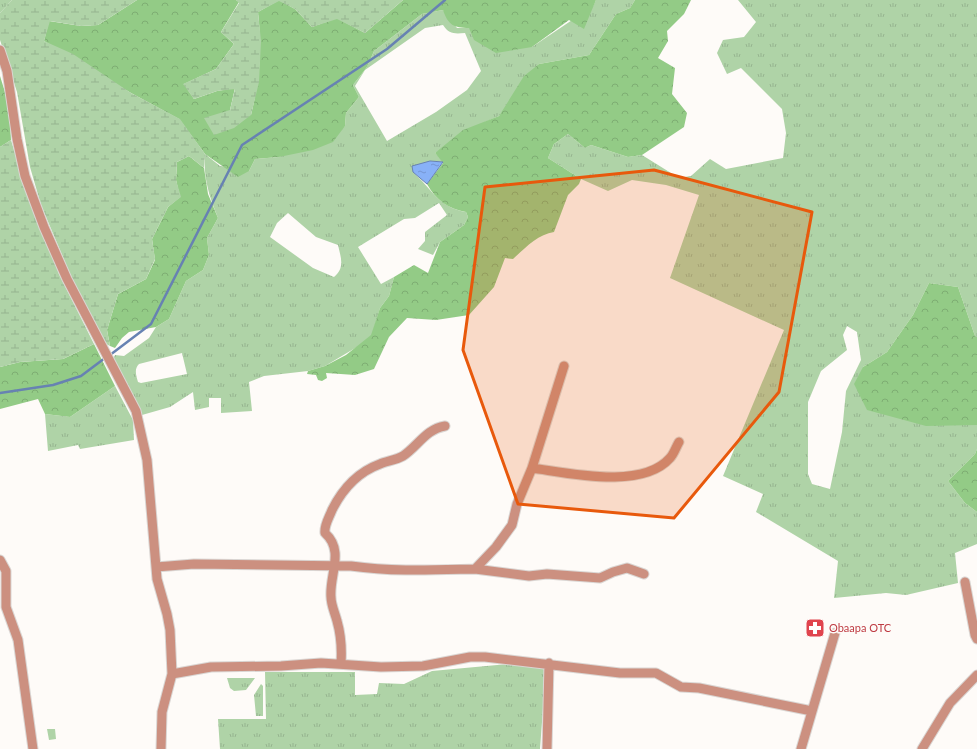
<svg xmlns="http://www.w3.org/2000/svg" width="977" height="749" viewBox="0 0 977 749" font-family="Lato,sans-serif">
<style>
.grass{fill:url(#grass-tufts);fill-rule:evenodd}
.forest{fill:url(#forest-crowns)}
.wetland{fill:url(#wetland-marsh)}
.water{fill:url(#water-ripples);stroke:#6782b2}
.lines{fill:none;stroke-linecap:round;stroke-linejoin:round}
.stream{stroke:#6782b2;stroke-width:2.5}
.minor-casing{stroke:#dad6d3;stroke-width:11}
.minor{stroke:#cc9080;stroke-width:9}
.marked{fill:#e8590c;fill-opacity:0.2;stroke:#e8590c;stroke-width:3;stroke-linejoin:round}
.labels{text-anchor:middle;stroke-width:3;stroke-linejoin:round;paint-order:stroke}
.health-label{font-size:11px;fill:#be3a42;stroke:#fefbf8;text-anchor:start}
</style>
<defs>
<pattern id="grass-tufts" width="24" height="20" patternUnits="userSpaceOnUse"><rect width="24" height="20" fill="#afd3a7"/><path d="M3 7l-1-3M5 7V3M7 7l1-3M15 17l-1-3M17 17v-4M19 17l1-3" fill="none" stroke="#96b48f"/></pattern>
<pattern id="forest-crowns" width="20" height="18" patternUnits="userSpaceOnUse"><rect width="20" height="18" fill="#93cb86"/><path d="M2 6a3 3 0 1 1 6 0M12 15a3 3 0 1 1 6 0" fill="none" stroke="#7ead73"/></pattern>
<pattern id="wetland-marsh" width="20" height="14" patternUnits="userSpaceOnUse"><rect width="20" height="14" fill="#afd3a7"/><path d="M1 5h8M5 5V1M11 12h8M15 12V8" fill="none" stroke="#96b48f"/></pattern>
<pattern id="water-ripples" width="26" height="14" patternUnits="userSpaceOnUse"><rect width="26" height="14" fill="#88b1f7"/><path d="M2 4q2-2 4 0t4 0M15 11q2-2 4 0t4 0" fill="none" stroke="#7597d3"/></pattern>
</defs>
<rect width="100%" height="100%" fill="#fefbf8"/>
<path class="grass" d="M0,0H12L0,13Z
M596,0H635L630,8L616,14L589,55L539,64L499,116L485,122L435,153L443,162L430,161L413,172C432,189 438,207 466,212L468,217L464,225L440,242L433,255L418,249L425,241V232L447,215L439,203L415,218L404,219L358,247L381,284L394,277L389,296L380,308L372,335L362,344L325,366L308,371L264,376L249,382L252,411L221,413V398H209V407L195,410L193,392L170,407L142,415L113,359L115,355L124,356L149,338L156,327L169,319L186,281L203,270L209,255L207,238L218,218C209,196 203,177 205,154L220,166L249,171L255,159L279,157L345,126L346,113L359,97L353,85L367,67L374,51L422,14L443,10L457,28H469L532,47L593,6ZM443,25C449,34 454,34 465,33L481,71L467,90L436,112L387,141L355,86L365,70L425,28ZM288,213L316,237L338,245C341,258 345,268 334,277L313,268L270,237L277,223ZM182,353L187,374L141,383L138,382C136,375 134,369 139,364Z
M738,0H977V337L975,336L958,287L929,283L913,315L887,352L863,367L977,425V449L975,454L948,481L965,503L977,512V544L955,553L958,583L906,595L886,593L834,598L838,561L756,512L763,494L723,476L784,330L670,278L699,195L666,185L632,180L608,191L581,179L548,158L554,144L568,134L585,148L591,145L628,157L642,155L679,178L691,176L710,159L726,169L783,158L786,133L782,109L741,68L727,74L717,53L723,40L744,37L756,22ZM847,326L857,332L861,360L846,391L842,432L830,489L812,484L808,474V402L821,371L847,350L843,335Z
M115,386L133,420L134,440L80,449L78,445L48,451L45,414L70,417Z
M508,664L546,668L540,749H220L218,719H266L265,672H355V695L377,694L379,683L404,684L432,671Z
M227,678H255L246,690L234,691L230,688Z
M261,684L263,686V716H256L254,695Z
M47,729H55L56,739L49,740Z"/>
<path class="forest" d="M137,0H236L239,2L221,32L234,44L216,69L184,84L194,99L217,91L235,88L230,110L251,115C260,78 262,50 258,12L279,0L295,9L312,27L337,18L365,33L403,0H596L584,29L569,20L532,47L496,53L474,40L469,28C454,28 448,25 443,10L422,14L374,51L367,67L353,85L359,97L346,113L345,126L333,142L313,150L279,157L255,159L249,171L238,177L205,154L179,119L131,93L44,41L49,21L81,26L98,25Z
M635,0H691L684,14L667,31L668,41L658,58L675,68L672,94L687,113L684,127L642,155L628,157L591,145L585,148L568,134L554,144L548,158L581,179L579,184L568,195L554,232C538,234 524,249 513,259L505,258L494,287L469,315L436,320L407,318L389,337L374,369L355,375L326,373L327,378L322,381L318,380L316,375L307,374L308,371L325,366L346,355L371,335L380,308L389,296L394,277L414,265L428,273L440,242L464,225L468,217L466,212C448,209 436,200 427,184L443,163L435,153L463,130L499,116L524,76L539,64L589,55L616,14L630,8Z
M0,76L9,105L11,140L0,147Z
M189,156L204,168L208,194L218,218L207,238L209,255L203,270L186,281L169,319L156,327L129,332L122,338L115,348L110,346L107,330L118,294L146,279L155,260L152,239L168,207L180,197L176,180L177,162Z
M929,283L958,287L975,336L977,337V425L926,426L867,410L854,384L863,367L887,352L913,315Z
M94,344L115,386L70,417L45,414L38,399L0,409V367L20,362L63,359Z
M977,449V512L965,503L948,481L975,454Z"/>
<path class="wetland" d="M12,0H137L98,25L81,26L50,21L44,41L73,54L131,93L180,119L205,154L204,168L189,156L177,162L176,180L181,197L168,207L152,239L155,259L146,279L118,294L107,330L110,346L106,344L73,281L41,205L30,167L17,92L0,40V13Z
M236,0H403L365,33L337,19L312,27L295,9L279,1L258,12L261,41L259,82L251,115L234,128L214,135L204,118L230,110L235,89L217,91L194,99L183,84L216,69L234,44L221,32L239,3Z
M11,140L22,177L59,274L94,344L63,359L20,362L0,367V147Z"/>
<path class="water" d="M430,161L443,162L427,184L413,172L412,166Z"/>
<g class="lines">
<path class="stream" d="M110,355L151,324L242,145L387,49L445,0
M0,393L53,385L81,376L105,358"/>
<g class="minor-casing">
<path id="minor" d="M0,50L7,71L17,139L25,176L44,227L67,279L136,411L147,460L157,579L167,614L170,630L172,674L162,712L161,749
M532,468C569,473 642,490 670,458C674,454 676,447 679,442
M0,560L6,571V607L18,640L33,749
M156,567L194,564L351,566C393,572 433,570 475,569L496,547L512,525L517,504L532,468L564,366
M475,569L529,576L547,574L600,578L613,572L627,568L644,574
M965,582L975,635L977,639
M341,663C342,648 341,635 337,621C335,613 331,605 331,597C329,575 345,551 325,533C324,525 329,518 332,510C342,490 358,472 380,464C387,461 396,460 403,456C418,446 426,429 445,426
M172,674L211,667L281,666L321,663L381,667L423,666L470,657H485L620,673H656L681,687L699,688L812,711
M547,749L549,663
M801,749L835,633
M922,749L950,703L977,675"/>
</g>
<use href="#minor" class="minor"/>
</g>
<path class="marked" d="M654,170L812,212L779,392L674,518L518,504L463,350L485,187Z"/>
<defs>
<g id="pharmacy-square" transform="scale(1)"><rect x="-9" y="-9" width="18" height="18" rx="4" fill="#e0444e" stroke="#fefbf8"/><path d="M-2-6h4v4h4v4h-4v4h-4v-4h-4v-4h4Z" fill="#fff"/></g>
</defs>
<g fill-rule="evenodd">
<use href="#pharmacy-square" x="815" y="628"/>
</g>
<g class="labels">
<g class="health-label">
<text x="829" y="632">Obaapa OTC</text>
</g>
</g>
</svg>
